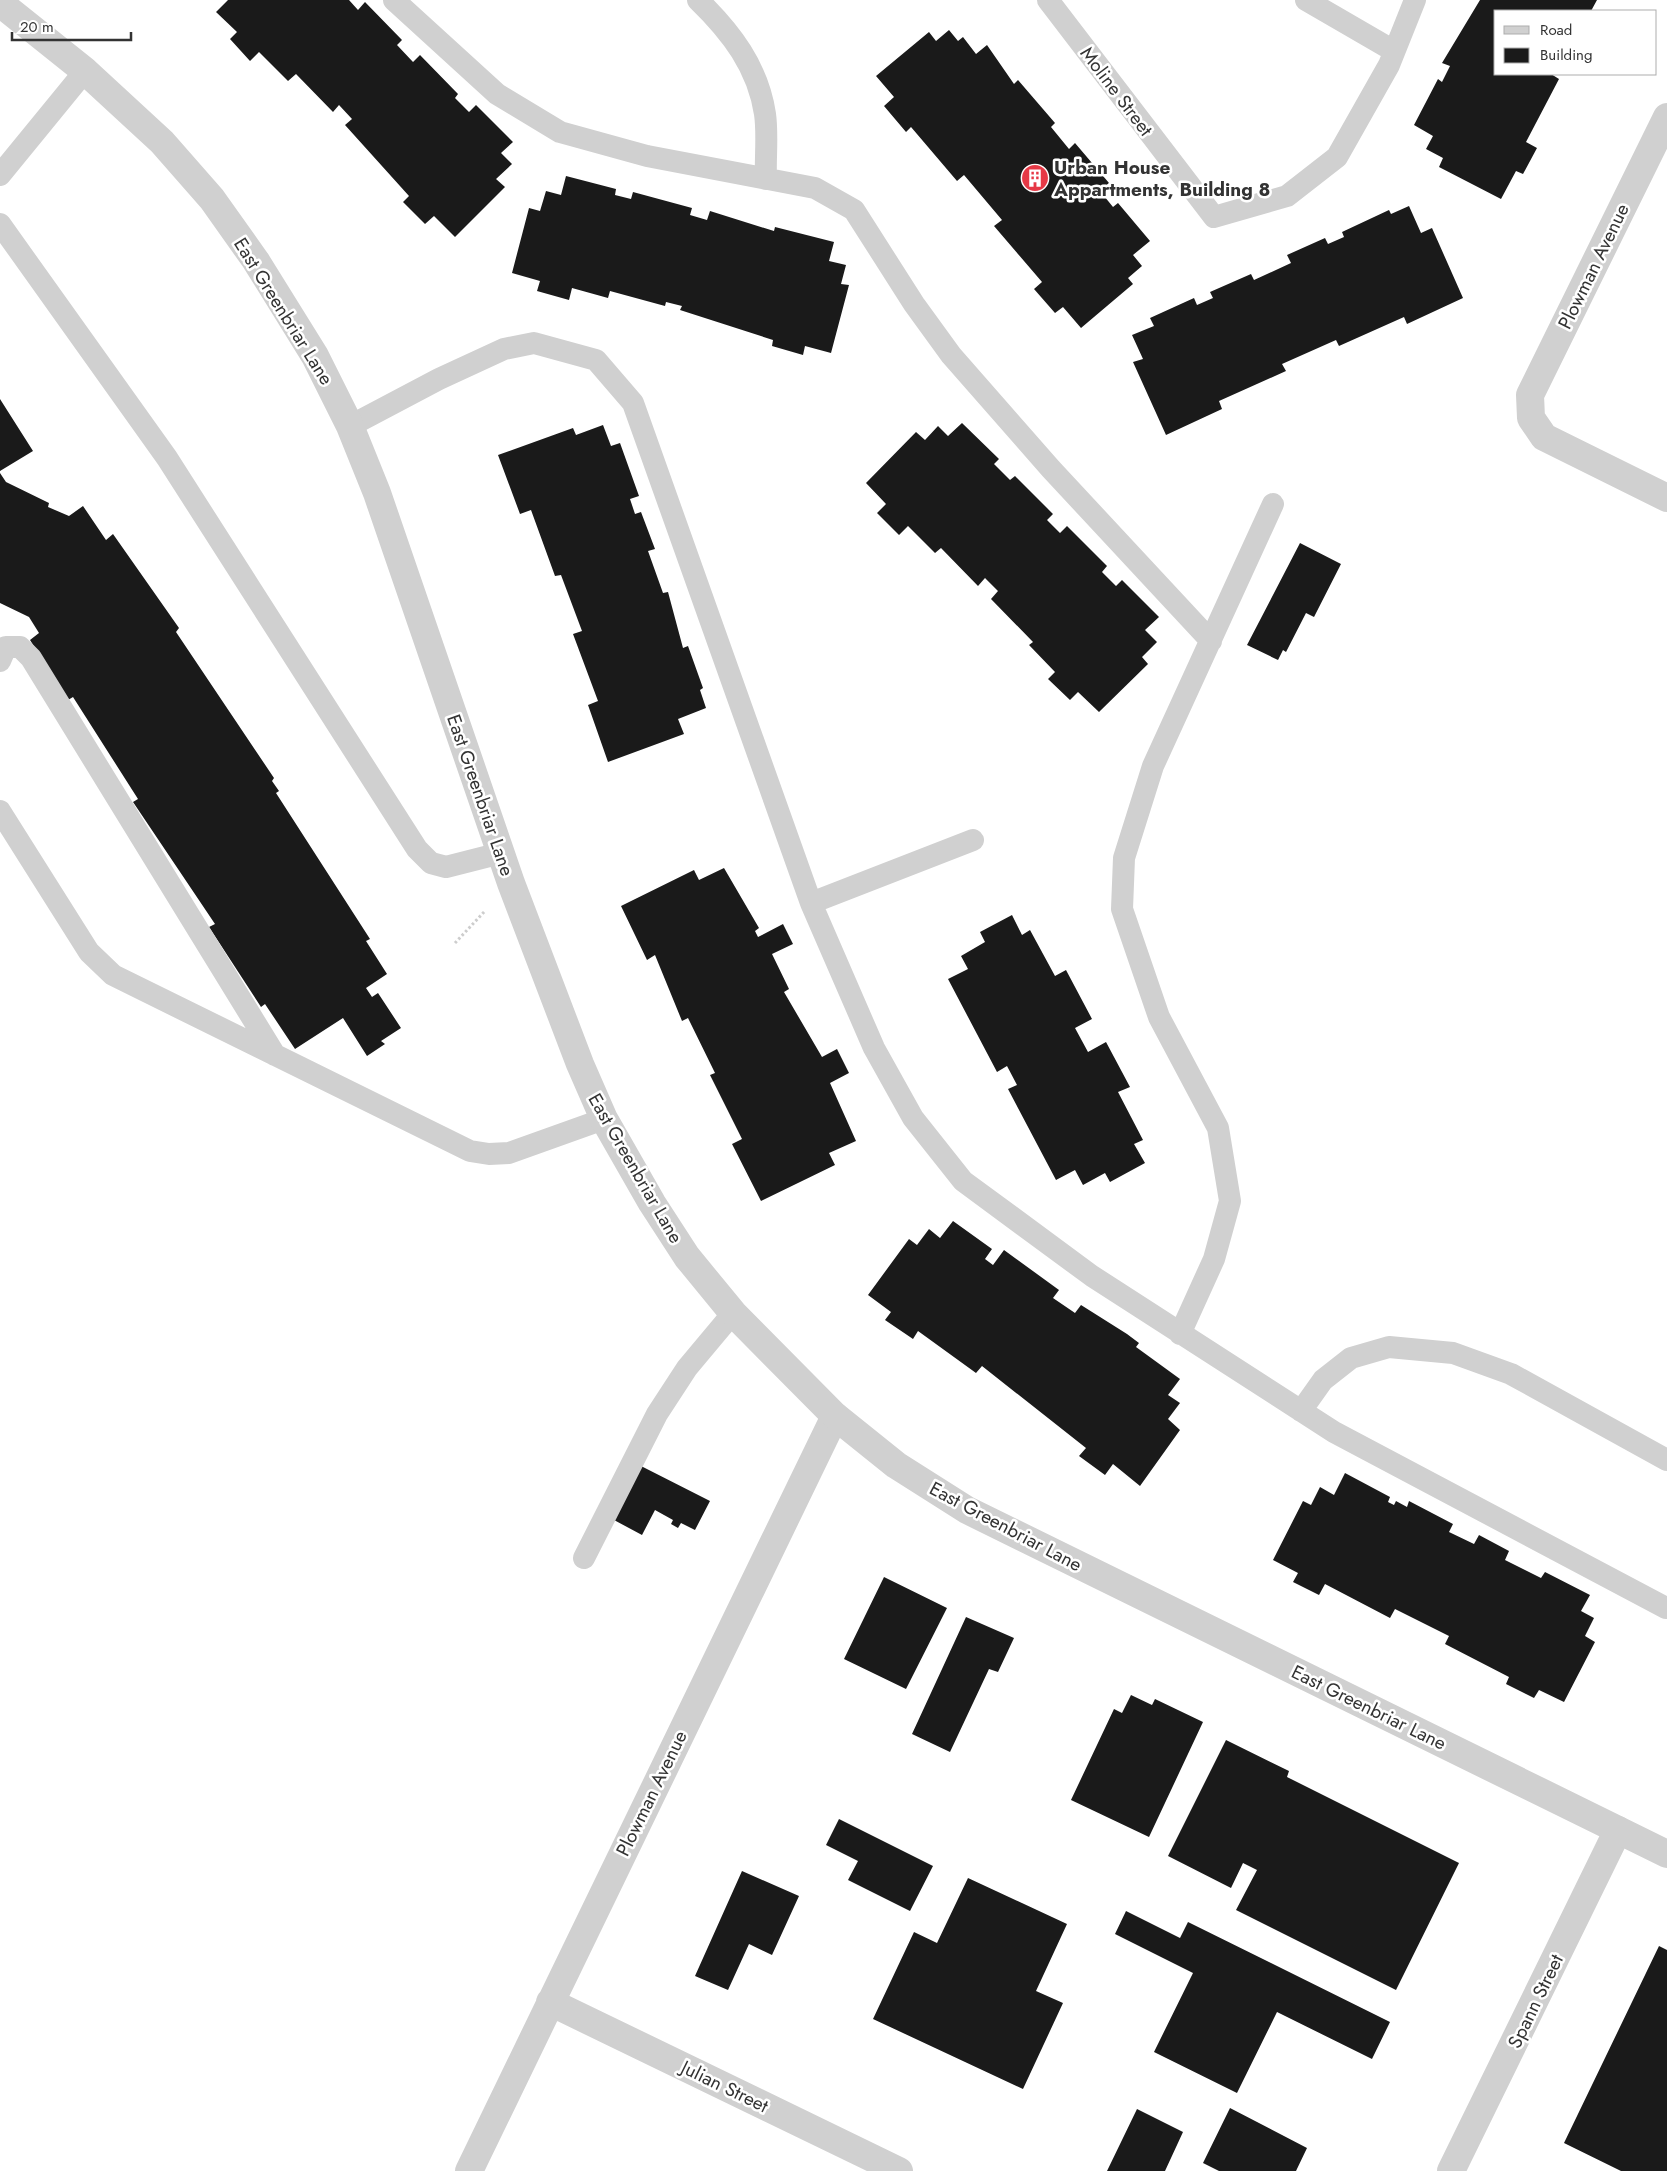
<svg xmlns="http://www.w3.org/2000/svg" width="1667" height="2171" viewBox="0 0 1667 2171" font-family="Jost,sans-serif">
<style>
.building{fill:#1a1a1a}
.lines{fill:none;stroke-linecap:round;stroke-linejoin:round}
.path{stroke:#cdcdcd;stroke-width:3;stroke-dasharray:2.5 2.5;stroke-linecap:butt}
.service{stroke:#d0d0d0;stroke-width:22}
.minor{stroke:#d0d0d0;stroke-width:28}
.tertiary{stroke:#d0d0d0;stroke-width:28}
.labels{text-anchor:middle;stroke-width:5;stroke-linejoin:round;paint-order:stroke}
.street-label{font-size:19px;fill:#333;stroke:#fff}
.poi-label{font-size:19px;font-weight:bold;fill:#333;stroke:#fff;text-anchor:start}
</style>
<rect width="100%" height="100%" fill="#fff"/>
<path class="building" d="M228,0H349L358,10L365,2L402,40L397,45L413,62L420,55L458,94L455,98L469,112L476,105L513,142L501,153L512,164L496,179L505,187L455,237L434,216L425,224L403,202L409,196L345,125L352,119L339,105L333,112L296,74L288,81L259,52L250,61L230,39L237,32L216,12Z
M1480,0H1597L1591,11H1496V74H1551L1559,79L1526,142L1537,148L1523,174L1516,171L1501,199L1439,167L1443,158L1426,149L1433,136L1414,125L1438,79L1442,82L1450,66L1442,63Z
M949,30L958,41L963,37L976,54L987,45L1014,84L1018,80L1055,123L1051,127L1069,149L1075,143L1109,183L1100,191L1113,207L1118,203L1150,241L1133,255L1142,266L1128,278L1133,284L1081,328L1063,307L1055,313L1034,289L1042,282L994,226L1002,220L964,175L957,181L911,127L906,132L884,106L894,97L876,76L929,32L936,41Z
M566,176L616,189L615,195L631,199L633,192L692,208L690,215L707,220L710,211L774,231L775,227L834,242L829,261L846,265L841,284L849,285L831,353L805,346L803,355L772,346L773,340L680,310L682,306L666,302L665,306L610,291L608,298L572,288L569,300L537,291L540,281L512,273L529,208L540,211L546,191L561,195Z
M1409,206L1421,233L1432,228L1463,298L1407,324L1404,317L1339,346L1336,340L1282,364L1286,371L1219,401L1222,409L1166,435L1133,362L1143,359L1132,335L1154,326L1150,318L1194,298L1197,305L1213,298L1210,292L1251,274L1254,280L1291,263L1287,255L1325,238L1328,244L1344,237L1342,232L1389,210L1391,214Z
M0,399L33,451L0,471Z
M962,423L999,459L994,464L1010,480L1015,476L1053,514L1047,520L1060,533L1067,526L1107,566L1102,572L1116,586L1122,580L1159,617L1145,630L1157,642L1142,657L1148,664L1099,712L1078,692L1070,700L1048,679L1055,672L1029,645L1033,642L991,599L998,591L985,578L978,586L941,548L935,553L908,526L899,535L877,513L886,504L866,483L916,432L925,440L938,426L948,436Z
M603,425L611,446L620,443L639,496L630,499L635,514L641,512L655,549L648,551L663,593L668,592L683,648L688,646L703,688L700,690L706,708L678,719L684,734L608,762L588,705L598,701L573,634L582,631L561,575L555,576L531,510L520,514L498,455L573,428L576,435Z
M0,473L6,482L49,503L48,507L69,516L83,506L106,540L113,534L179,628L176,632L274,778L272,781L279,791L276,793L370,939L366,941L387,974L366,988L372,997L378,993L401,1028L381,1041L385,1044L367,1056L343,1018L295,1049L265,1004L261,1007L209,927L215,924L133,802L138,799L73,697L68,700L30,640L39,633L29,617L0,603Z
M1300,543L1341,564L1314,617L1306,613L1286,652L1283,650L1278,660L1247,645Z
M724,868L759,928L755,931L758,937L783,924L793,944L772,954L789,989L784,992L822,1057L837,1049L849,1073L830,1083L856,1141L829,1153L835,1165L761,1201L732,1144L742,1139L710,1075L715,1073L688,1018L682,1021L655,955L647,960L621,906L694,870L699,880Z
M1012,915L1022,935L1030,930L1055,976L1066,970L1092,1019L1075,1028L1088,1052L1106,1042L1130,1087L1118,1092L1143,1140L1134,1144L1145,1163L1110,1182L1105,1173L1083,1185L1075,1170L1056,1180L1008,1089L1017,1085L1007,1066L997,1072L948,979L968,969L961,956L985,942L980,932Z
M953,1221L992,1249L985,1259L993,1265L1004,1250L1059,1290L1053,1298L1075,1313L1081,1305L1127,1334L1139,1343L1136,1347L1180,1379L1168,1395L1180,1403L1168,1419L1180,1430L1140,1486L1113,1464L1105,1475L1079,1456L1086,1448L982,1366L976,1373L918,1331L913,1339L885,1320L891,1312L868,1295L909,1239L917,1245L929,1229L940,1238Z
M641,1466L710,1501L695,1530L681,1523L678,1528L671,1524L673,1520L655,1510L642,1535L614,1520Z
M1345,1473L1390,1497L1388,1502L1394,1505L1396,1501L1407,1507L1409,1501L1453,1524L1449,1532L1474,1544L1479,1535L1509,1551L1505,1560L1541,1578L1545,1572L1590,1595L1581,1611L1594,1618L1585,1636L1595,1642L1564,1702L1539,1690L1534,1698L1506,1684L1509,1677L1445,1644L1449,1636L1395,1609L1390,1618L1325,1584L1319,1595L1293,1582L1298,1573L1273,1560L1303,1501L1311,1505L1320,1487L1334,1495Z
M884,1577L947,1608L906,1689L844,1659Z
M966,1617L1014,1638L998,1672L989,1669L950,1752L912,1734Z
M1131,1695L1152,1705L1155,1699L1203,1722L1149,1837L1071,1800L1114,1709L1122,1713Z
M1226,1740L1289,1771L1287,1777L1459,1863L1396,1990L1236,1910L1257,1870L1243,1863L1231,1888L1168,1856Z
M839,1819L933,1866L910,1911L848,1880L858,1861L826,1845Z
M742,1871L799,1896L772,1955L749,1944L728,1990L695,1976Z
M968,1878L1067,1924L1036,1991L1063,2003L1023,2089L873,2019L914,1932L937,1943Z
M1126,1911L1180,1938L1188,1922L1390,2022L1372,2059L1277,2012L1237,2093L1154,2052L1193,1973L1115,1934Z
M1659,1946L1667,1950V2171H1621L1564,2143Z
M1230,2108L1307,2148L1296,2171H1219L1203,2163Z
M1137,2109L1183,2132L1165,2171H1107Z"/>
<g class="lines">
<path class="path" d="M455,943L485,911"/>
<path class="service" d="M394,0L497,94L560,132L647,156L815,188L854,210L914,304L951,355L1051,469L1211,641
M698,0C731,32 758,67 765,114C768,135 765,158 766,179
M1048,0L1214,217L1287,196L1337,157L1389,65L1415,0
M1306,0L1394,51
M0,175L85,71
M0,224L167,458L417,849L431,863L446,867L501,853
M350,426L439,379L504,349L534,343L596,360L633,403L811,903L874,1048L913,1118L963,1181L1092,1276L1334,1432L1666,1608
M0,661L6,647H20L31,658L275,1055
M0,811L89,952L113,975L470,1151L489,1154L509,1153L604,1119
M811,903L973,840
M1180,1334L1214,1259L1230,1201L1218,1128L1159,1017L1122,909L1124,858L1153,766L1273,504
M1301,1411L1323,1380L1351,1358L1389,1347L1453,1353L1511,1374L1667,1460
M584,1558L657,1414L687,1368L733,1313"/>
<path class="minor" d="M1667,117L1530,395L1531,418L1544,437L1667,498
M550,2002L899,2171
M469,2171L835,1416
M1451,2171L1618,1830"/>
<path class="tertiary" d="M0,3L85,71L162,142L212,199L256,261L315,356L350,426L377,493L511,883L580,1064L604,1119L652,1203L687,1257L733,1313L835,1416L896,1465L967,1510L1667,1854"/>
</g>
<defs>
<g id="building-disc" transform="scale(1.4375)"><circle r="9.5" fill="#e63946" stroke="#fff"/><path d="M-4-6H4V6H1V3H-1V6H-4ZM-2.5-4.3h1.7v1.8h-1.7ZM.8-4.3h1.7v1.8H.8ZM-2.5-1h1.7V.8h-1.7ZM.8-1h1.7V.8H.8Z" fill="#fff"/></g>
</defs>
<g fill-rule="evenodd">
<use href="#building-disc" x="1035" y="178"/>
</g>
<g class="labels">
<g class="street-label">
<text transform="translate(1117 91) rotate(53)" y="7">Moline Street</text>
<text transform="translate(1593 266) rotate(-64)" y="7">Plowman Avenue</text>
<text transform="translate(284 311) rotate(58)" y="7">East Greenbriar Lane</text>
<text transform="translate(481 795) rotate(71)" y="7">East Greenbriar Lane</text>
<text transform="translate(636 1168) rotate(60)" y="7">East Greenbriar Lane</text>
<text transform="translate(1006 1526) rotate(28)" y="7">East Greenbriar Lane</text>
<text transform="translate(1369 1707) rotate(26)" y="7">East Greenbriar Lane</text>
<text transform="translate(651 1793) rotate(-64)" y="7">Plowman Avenue</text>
<text transform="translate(1535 2001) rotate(-64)" y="7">Spann Street</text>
<text transform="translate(725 2086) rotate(26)" y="7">Julian Street</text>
</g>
<g class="poi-label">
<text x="1054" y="174">Urban House<tspan x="1054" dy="22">Appartments, Building 8</tspan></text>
</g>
</g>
<rect x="1494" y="10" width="162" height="65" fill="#ffffff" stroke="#adadad"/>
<rect x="1504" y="26" width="25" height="8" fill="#d0d0d0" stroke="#adadad"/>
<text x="1540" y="35" font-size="15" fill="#333333">Road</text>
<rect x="1504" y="48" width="25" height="15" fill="#1a1a1a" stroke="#adadad"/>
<text x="1540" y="60" font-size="15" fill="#333333">Building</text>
<path d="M12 32v8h119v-8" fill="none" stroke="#333333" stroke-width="2.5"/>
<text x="20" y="32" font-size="15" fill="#333333" stroke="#ffffff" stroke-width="4" paint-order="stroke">20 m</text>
</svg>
